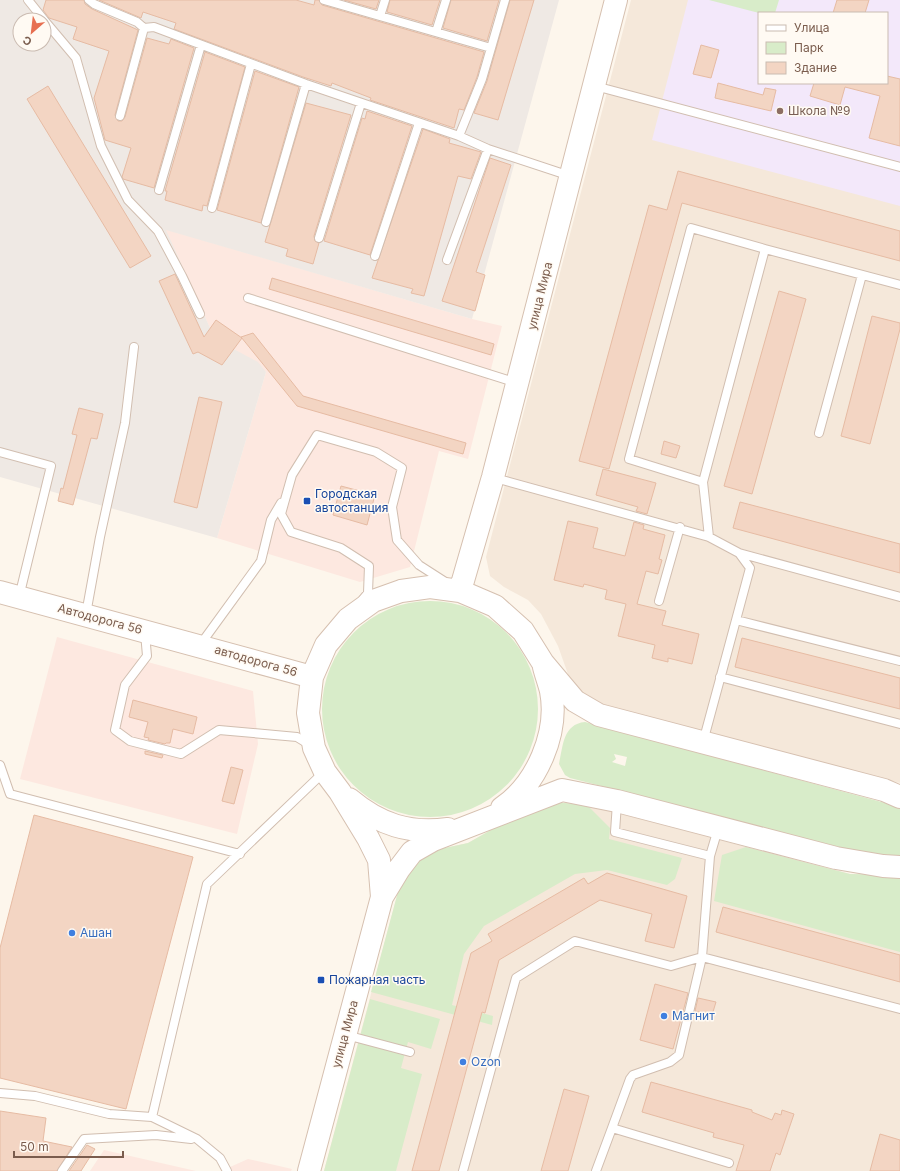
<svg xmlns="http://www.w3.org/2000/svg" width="900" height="1171" viewBox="0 0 900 1171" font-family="Inter,sans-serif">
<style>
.residential{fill:#f5e8da;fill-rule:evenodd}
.commercial{fill:#fde8e0}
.industrial{fill:#efe9e4;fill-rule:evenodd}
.education{fill:#f3e8fa;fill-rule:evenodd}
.green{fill:#d8ecc9;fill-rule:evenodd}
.building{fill:#f3d5c3;stroke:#e6bba3}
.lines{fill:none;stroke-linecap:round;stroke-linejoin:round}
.lane-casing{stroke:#d1beb0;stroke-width:10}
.secondary-casing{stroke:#d6c0b0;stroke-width:24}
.lane{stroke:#fff;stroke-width:8}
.secondary{stroke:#fff;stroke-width:22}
.education-dot{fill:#8d6e63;stroke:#fffaf3;stroke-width:1.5}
.transit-dot{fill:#1a4fb4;stroke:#fffaf3;stroke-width:1.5}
.shop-dot{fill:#3f7fe0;stroke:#fffaf3;stroke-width:1.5}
.labels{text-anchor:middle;stroke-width:3;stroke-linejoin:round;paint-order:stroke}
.education-label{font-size:12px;fill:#785e54;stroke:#fffaf3;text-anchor:start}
.street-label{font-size:12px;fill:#7a5c4d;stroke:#fffaf3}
.transit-label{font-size:12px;fill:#164399;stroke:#fffaf3;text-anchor:start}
.shop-label{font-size:12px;fill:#366cbe;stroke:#fffaf3;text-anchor:start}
</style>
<rect width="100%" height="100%" fill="#fdf6ec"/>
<path class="residential" d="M631,0H900V783L616,709L599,703L580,691L569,677L558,646L541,614L528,600L504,587L490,576L486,557ZM759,13H887V83H759Z
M542,801L587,805L850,874L900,875V1171H324L402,877L417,854L468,843Z"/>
<path class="commercial" d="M165,229L472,319L502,326L468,459L439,451L410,567L360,582L217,538L266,372L215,339Z
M57,637L253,691L258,744L237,834L20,779Z
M104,1150L196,1171H90Z
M248,1159L292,1169L291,1171H221Z"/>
<path class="industrial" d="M0,0H559L472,319L166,230L215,339L258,362L266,372L217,538L0,477ZM20,20H44V44H20Z"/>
<path class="education" d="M688,0H900V206L652,140ZM759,13H887V83H759Z"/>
<path class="green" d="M709,0H779L775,13H759Z
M322 709a108 108 0 1 1 216 0a108 108 0 1 1-216 0Z
M585,722L900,807V858L874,856L570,778L565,775L559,764C563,746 563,724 585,722ZM614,754L627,757L625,766L612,762L616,759Z
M542,801L587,805L610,828L609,839L682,858L675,879L667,885L607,870L575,874L484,926L464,954L452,1005L493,1016L492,1025L371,992L402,877L417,854L468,843Z
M746,847L850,874L900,875V952L714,901L722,855Z
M370,999L440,1019L431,1049L408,1042L401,1068L422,1074L396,1171H324Z"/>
<path class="building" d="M46,0H84L85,4L92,9L138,30L115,115L118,121H122L125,117L147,38L169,44L171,39L194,48L154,188L123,179L122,177L131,148L105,140L94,98L109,51L73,39L77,27L49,18L43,10Z
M99,0H296L314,5L315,0H319L322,5L484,52L477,77L464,110L459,109L454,128L370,100L371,98L332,83L331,86L303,77L174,29L176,23L143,12L141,18Z
M344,0H379L376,9Z
M390,0H440L432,25L387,12Z
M451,0H499L487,41L443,28Z
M510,0H534L498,120L474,113L487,81Z
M837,0H869L865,13H833Z
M701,45L719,50L711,78L693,74Z
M205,52L245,67L207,206L203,205L202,211L165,200L167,191H165Z
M255,71L299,87L261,223L217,210Z
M887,76L900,79V146L869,138L880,96L845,87L840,105L810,96L814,83H887Z
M718,83L763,95L765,88L776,90L771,111L715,98Z
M48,86L151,256L130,268L27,99Z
M306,103L351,115L314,236L315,241L319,243L313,264L286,256L288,249L265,242Z
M367,111L412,126L370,255L324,241L362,118L365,119Z
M423,129L450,139L449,143L481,152L471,179L458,176L424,296L411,293L413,289L372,278Z
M490,158L511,165L476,272L485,275L475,311L442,301Z
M678,171L900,231V261L682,203L609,469L579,461L649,205L667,210Z
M175,274L204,337L216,320L242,338L222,365L198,352L193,354L159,281Z
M272,278L494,344L491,355L269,289Z
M779,291L806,299L752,494L724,486Z
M872,316L900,323V329L870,444L841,436Z
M253,333L303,396L466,443L463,454L297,406L241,337Z
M199,397L222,402L197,508L174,502Z
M79,408L103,414L97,439L91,438L73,505L58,501L61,488L63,489L77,435L72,434Z
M664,441L680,446L676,458L661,454Z
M603,469L656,483L647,514L636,511L638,507L596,495Z
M341,486L375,495L367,525L333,515Z
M740,502L900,544V573L733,528Z
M568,521L598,528L593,548L625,556L634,522L644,525L643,529L665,535L659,559L662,560L658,574L646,571L637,604L666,611L662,625L699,634L692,664L668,658V662L652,658L655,645L618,636L626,604L605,599L607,590L584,584L583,587L554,580Z
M742,638L900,678V709L735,667Z
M133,700L197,717L193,734L173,729L170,743H166L165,744L148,740L149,738L144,737L148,722L129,717Z
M145,751L163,755L162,758L145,754Z
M231,767L243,770L234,804L222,801Z
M34,815L193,857L126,1109L0,1078V948Z
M607,873L687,896L674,948L645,941L652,914L600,900L499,960L485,1013L482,1012L439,1171H412L471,953L492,941L488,934L584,878L588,884Z
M723,907L900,955V982L716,932Z
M655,984L688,993L673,1049L640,1040Z
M698,998L716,1002L712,1015L695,1011Z
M651,1082L752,1110V1112L772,1120L775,1113L781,1115L782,1110L794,1114L780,1155L776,1153L770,1171H736L744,1145L713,1137L714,1133L642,1112Z
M564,1089L589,1096L568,1171H541Z
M0,1111L46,1118L43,1141L72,1147L57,1171H0Z
M880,1134L900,1140V1171H870Z
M87,1145L95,1149L81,1171H69Z"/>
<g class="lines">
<g class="lane-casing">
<path id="lane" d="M28,0L44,20
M89,0L94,4L137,22L144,28L154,27L306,84L459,136L488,149L570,176
M324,0L491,48
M380,16L385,0
M44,20L76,58L101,146L128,200L158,231L182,276L200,314
M436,32L446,0
M595,86L900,167
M120,116L144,28
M459,136L482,79L505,0
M159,190L201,45
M212,208L251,64
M266,222L306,84
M319,238L361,103
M765,249L900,285
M375,256L419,123
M447,260L488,149
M248,298L517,383
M819,433L862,275
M0,452L51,466L19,597
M495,478L709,537L739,553L750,568L736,620L900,661
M703,482L629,459L691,228L765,249L703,482L709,537
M739,553L900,597
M363,599L368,593L369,566L341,548L291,532L281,514L292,475L317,435L376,452L402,468L392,507L397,540L419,565L447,583
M659,601L680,527
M86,614L100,537L125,423L134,347
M145,633L147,656L125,685L115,730L130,741L181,754L219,730L297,737L310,745
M200,645L261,561L271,520L281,503
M720,677L900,724
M703,742L736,620
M0,765L10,794L240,854
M617,803L615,832L710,856
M718,829L710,856L702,957L900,1009
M346,1035L410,1052
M0,1093L35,1096L109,1114L152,1117L197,1139L220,1158L227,1171
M152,1117L207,884L324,772
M62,1171L84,1139L156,1135L191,1139
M463,1171L516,978L575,941L671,966L702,957L679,1055L670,1062L633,1075L630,1079L612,1128L729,1163
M596,1171L612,1128"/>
</g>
<g class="secondary-casing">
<path id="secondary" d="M460,591L493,477L616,0
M0,592L312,677
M349,799C380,825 409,834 448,829
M502,808C537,784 559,733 551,691C549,683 546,675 544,667
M382,897L379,860L368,838L340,792L325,772L314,748L308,713L312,677L326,645L348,619L373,601L401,591L430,587L460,591L495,606L523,631L543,663L575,701L599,715L884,790L900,797
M309,1171L382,897L399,869L412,852L433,840L562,790L617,801L836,858L883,866L900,867"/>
</g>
<use href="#lane" class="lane"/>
<use href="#secondary" class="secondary"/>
</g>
<circle class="education-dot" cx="780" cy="111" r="4"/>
<g class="transit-dot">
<rect x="303" y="497" width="8" height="8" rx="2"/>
<rect x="317" y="976" width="8" height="8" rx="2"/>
</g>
<g class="shop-dot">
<circle cx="72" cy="933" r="4"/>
<circle cx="664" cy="1016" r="4"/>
<circle cx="463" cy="1062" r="4"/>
</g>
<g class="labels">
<g class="education-label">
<text x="788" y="115">Школа №9</text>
</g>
<g class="street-label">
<text transform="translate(540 296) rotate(-76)" y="4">улица Мира</text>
<text transform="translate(100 619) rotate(15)" y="4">Автодорога 56</text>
<text transform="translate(256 661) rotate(16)" y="4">автодорога 56</text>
<text transform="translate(345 1034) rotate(-75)" y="4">улица Мира</text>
</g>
<g class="transit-label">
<text x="315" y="498">Городская<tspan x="315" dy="14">автостанция</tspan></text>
<text x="329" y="984">Пожарная часть</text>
</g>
<g class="shop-label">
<text x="80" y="937">Ашан</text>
<text x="672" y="1020">Магнит</text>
<text x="471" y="1066">Ozon</text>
</g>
</g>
<rect x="758" y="12" width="130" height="72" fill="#fffaf3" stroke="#cabbb1"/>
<rect x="766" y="25" width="20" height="6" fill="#ffffff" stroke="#cabbb1"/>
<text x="794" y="32" font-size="12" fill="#7a5c4d">Улица</text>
<rect x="766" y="42" width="20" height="12" fill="#d8ecc9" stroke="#cabbb1"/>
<text x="794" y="52" font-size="12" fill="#7a5c4d">Парк</text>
<rect x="766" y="62" width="20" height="12" fill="#f3d5c3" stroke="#cabbb1"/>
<text x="794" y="72" font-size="12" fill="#7a5c4d">Здание</text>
<g transform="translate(32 32) rotate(208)"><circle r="19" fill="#fffaf3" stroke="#cabbb1"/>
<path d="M0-3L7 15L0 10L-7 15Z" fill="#e76f51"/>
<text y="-6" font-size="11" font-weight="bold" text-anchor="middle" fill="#7a5c4d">С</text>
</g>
<path d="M14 1151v6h109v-6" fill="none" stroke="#7a5c4d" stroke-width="2"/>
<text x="20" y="1151" font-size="12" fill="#7a5c4d" stroke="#fffaf3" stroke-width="3" paint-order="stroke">50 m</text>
</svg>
